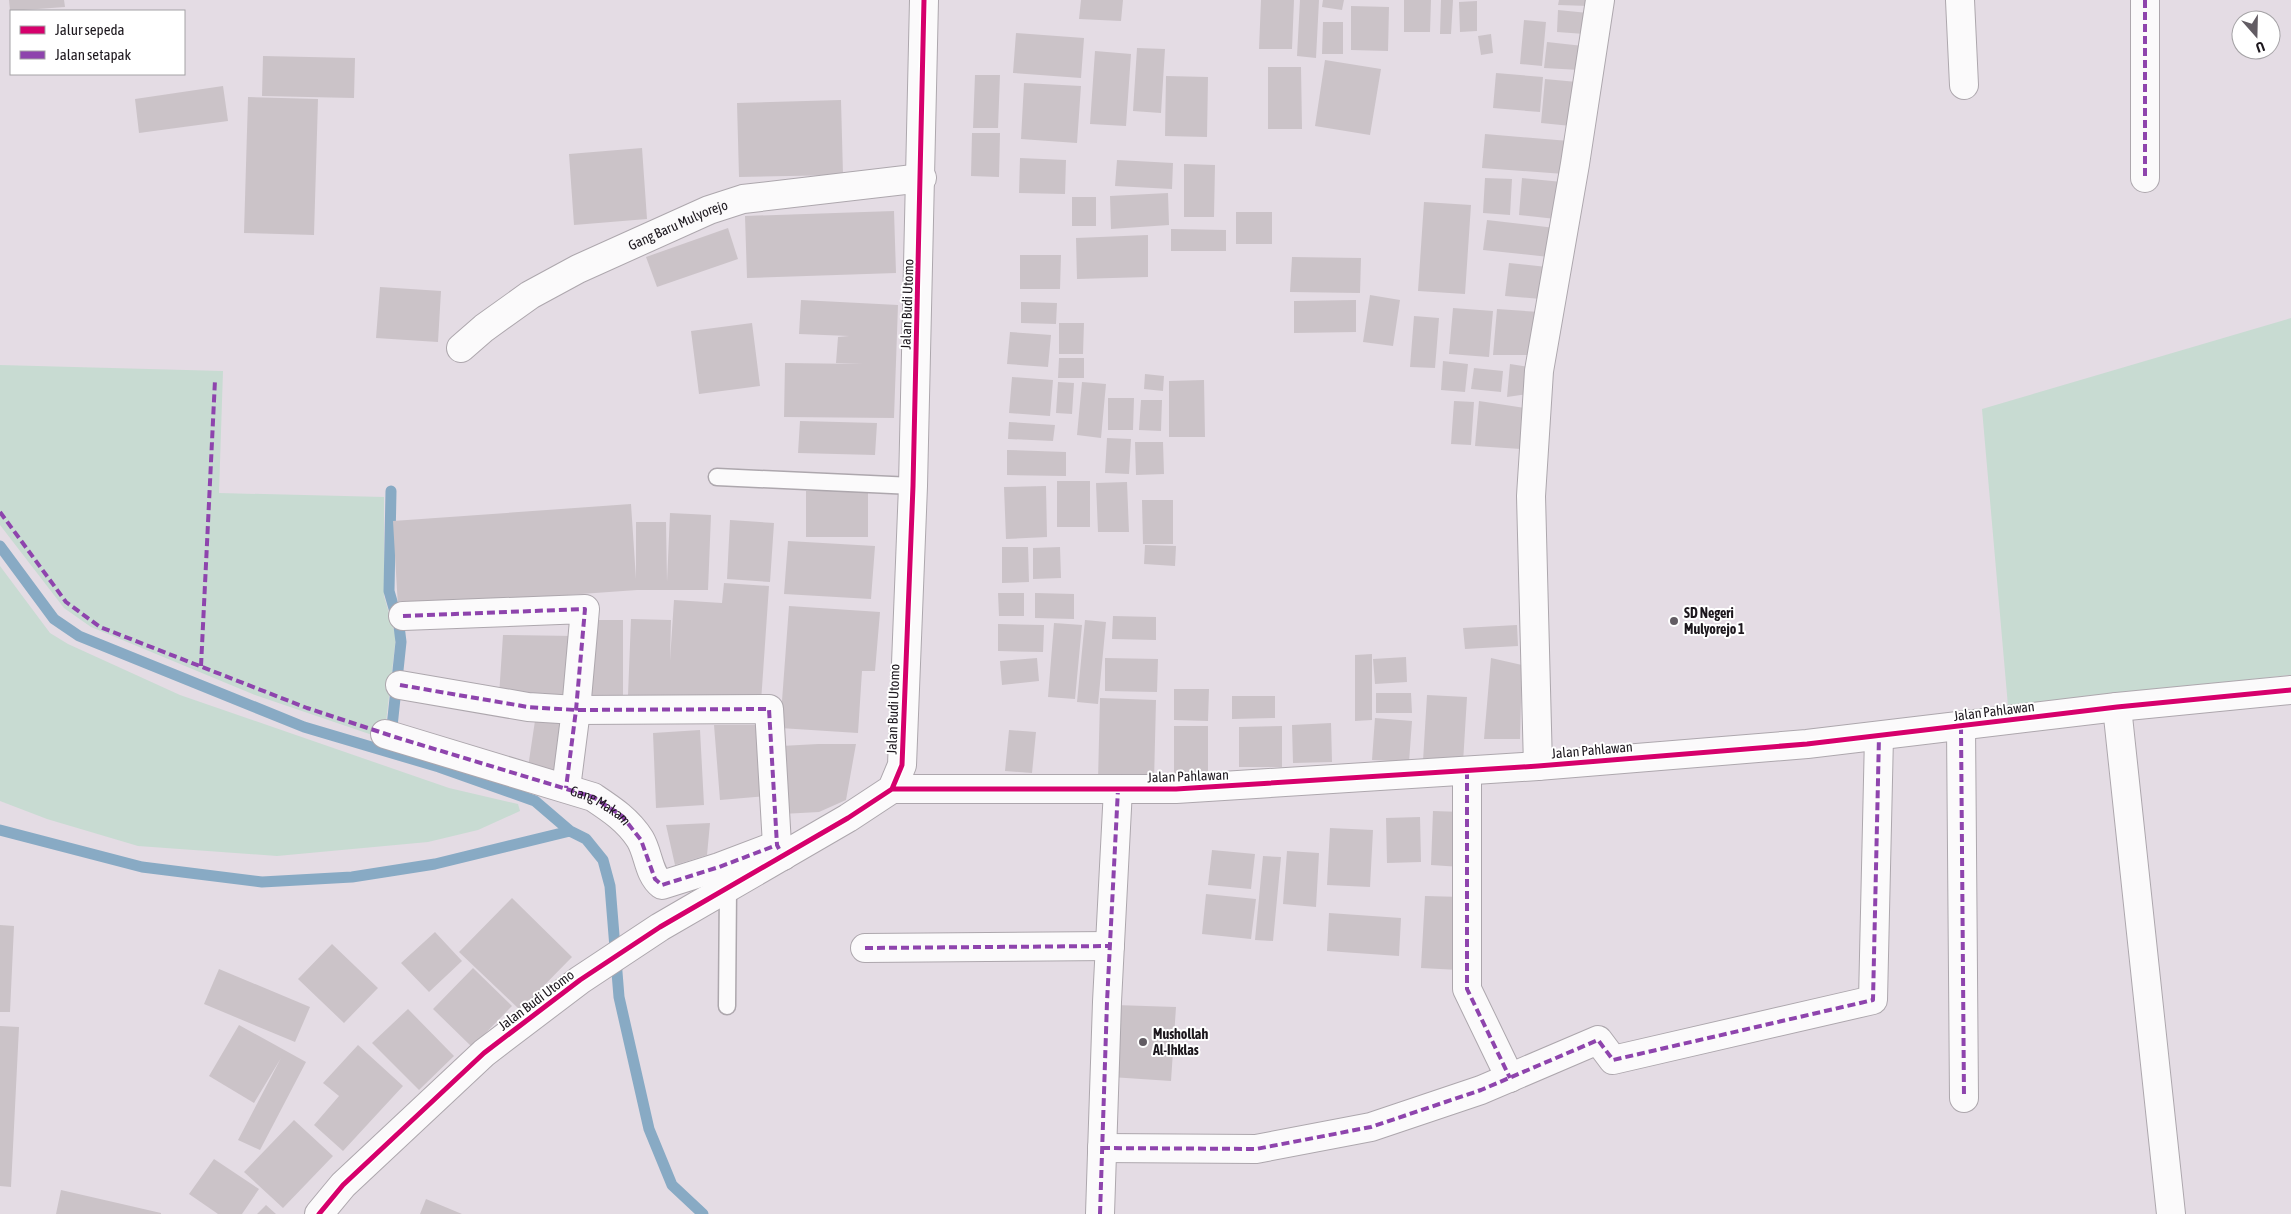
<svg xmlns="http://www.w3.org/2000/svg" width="2291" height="1214" viewBox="0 0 2291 1214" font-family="'Asap Condensed',sans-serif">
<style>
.green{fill:#c8dbd2}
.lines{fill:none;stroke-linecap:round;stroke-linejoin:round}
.stream{stroke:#88aac4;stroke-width:11}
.building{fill:#cbc3c8}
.lane-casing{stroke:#ada7ad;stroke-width:19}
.street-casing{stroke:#ada7ad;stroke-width:30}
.secondary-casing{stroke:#ada7ad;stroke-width:30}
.lane{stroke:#fbfafb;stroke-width:16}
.street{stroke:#fbfafb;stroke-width:28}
.secondary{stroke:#fbfafb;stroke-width:28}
.quiet{stroke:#8e44ad;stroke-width:4;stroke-dasharray:8 4;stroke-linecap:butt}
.cycleway-casing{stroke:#fff;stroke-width:8}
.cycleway{stroke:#d6006c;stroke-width:5}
.poi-dot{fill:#625c63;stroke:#fff;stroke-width:2}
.labels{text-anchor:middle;stroke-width:4;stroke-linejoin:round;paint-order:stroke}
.street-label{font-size:14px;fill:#1c171d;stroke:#fff}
.poi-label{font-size:14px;font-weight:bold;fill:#1c171d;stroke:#fff;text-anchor:start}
</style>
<rect width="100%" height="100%" fill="#e4dce4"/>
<path class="green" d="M2291,318V675L2008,706L1982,409Z
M0,365L223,371L219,493L384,497V596L396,637L384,739L255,695L91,627L64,608L0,525Z
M0,566L50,633L68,644L180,695L449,788L518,804L520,811L478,830L428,842L277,856L138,846L47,819L0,801Z"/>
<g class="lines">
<path class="stream" d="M391,491L389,591L399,626L401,642L391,736
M0,546L54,619L79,636L304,727L439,767L535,801L570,831L586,839L603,860L610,886L619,997L649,1129L672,1185L703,1214
M0,830L142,867L262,882L352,877L435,864L570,831"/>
</g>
<path class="building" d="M9,0H64L65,7L10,11Z
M1081,0H1123L1121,21L1079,19Z
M1261,0H1294L1292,49H1259Z
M1300,0H1319L1316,58L1297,56Z
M1323,0H1344L1342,10L1322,7Z
M1404,0H1431L1430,32H1404Z
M1441,0H1453L1451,34H1440Z
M1559,0H1590L1589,6L1558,5Z
M1477,1V31L1460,32L1459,2Z
M1351,6L1389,7L1388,51L1351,50Z
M1558,10L1588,13L1585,34L1557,32Z
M1524,20L1546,22L1542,66L1520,64Z
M1323,22H1343V54H1322Z
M1016,33L1084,38L1081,78L1013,73Z
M1491,34L1493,53L1481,55L1478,36Z
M1547,42L1583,46L1580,70L1544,68Z
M1137,48L1165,49L1161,113L1133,111Z
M1095,51L1131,54L1126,126L1090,124Z
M263,56L355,58L354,98L262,96Z
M1325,60L1381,69L1370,135L1315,126Z
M1268,67H1301L1302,129H1268Z
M1496,73L1543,77L1540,112L1493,108Z
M975,75H1000L998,128H973Z
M1166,76L1208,77L1207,137L1165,136Z
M1545,79L1577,82L1571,126L1541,123Z
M1024,83L1081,86L1077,143L1021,139Z
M223,86L228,121L139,133L135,99Z
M248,97L318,99L314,235L244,233Z
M841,100L843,175L739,177L737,103Z
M972,133H1000L999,177L971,176Z
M1485,134L1569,141L1564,174L1482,168Z
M642,148L647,219L574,225L569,154Z
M1020,158L1066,160L1065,194L1019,193Z
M1117,160L1173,163L1172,189L1115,186Z
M1184,164L1215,165L1214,217H1184Z
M1485,178L1512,179L1510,215L1483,213Z
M1522,178L1562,182L1556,219L1519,215Z
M1168,193L1169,225L1111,229L1110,196Z
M1072,197H1096V226H1072Z
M1424,202L1471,205L1465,294L1418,291Z
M894,211L896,273L747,278L745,216Z
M1236,212H1272V244H1236Z
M1487,220L1555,228L1549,257L1483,250Z
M728,228L738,259L657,287L646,257Z
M1171,229L1226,230V251H1171Z
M1148,235V277L1077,279L1076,238Z
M1020,255H1061L1060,289H1020Z
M1292,257L1361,258L1360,293L1290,292Z
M1509,263L1547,267L1541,299L1505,296Z
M380,287L441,291L438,342L376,338Z
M1370,295L1400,300L1393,346L1363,342Z
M801,300L898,305L894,418L784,417L785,363L863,364L836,363L838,337L849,336L799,334Z
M1356,300V332L1294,333V301Z
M1021,302L1057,303L1056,324L1021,323Z
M1453,308L1493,311L1489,357L1449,354Z
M1497,309L1540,312L1532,355H1493Z
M1414,316L1439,318L1435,368L1410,367Z
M752,323L760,386L699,394L691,331Z
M1059,323H1084L1083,354H1059Z
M1010,332L1051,335L1048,367L1007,364Z
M1059,358H1084V378H1058Z
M1443,361L1468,364L1465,392L1441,390Z
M1510,364L1529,367L1528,394L1507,397Z
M1474,368L1503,371L1501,392L1471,389Z
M1145,374L1164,376L1163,391L1144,389Z
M1012,377L1053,380L1050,416L1009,413Z
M1204,380L1205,437H1169V381Z
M1058,382L1074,383L1072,414L1056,413Z
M1082,382L1106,384L1101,438L1077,435Z
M1108,398H1134L1133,430H1108Z
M1141,400H1162L1161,431L1139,430Z
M1454,401L1474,402L1471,445L1451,444Z
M1479,401L1525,408L1521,449L1475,446Z
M800,421L877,423L875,455L798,453Z
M1009,422L1055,425L1053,441L1008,439Z
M1107,438L1131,439L1129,474L1105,473Z
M1135,442H1163L1164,474L1136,475Z
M1007,450L1066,452V476L1007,475Z
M1057,481H1090V527H1057Z
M1127,482L1129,532H1098L1096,483Z
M1046,486L1047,537L1006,539L1004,487Z
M806,491H868V537H806Z
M1142,500H1173V544H1143Z
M631,504L636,579V522H666L667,582L670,513L711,515L708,590H637L398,607L393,521Z
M730,520L774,523L770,582L727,579Z
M788,541L875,546L871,599L784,594Z
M1145,545L1176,546L1175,566L1144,564Z
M1002,547H1028L1029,582L1002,583Z
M1060,547L1061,578L1033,579V548Z
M724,583L769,586L761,702L628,695L631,619L671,620L670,661L674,600L722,603Z
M998,593H1024V616H999Z
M1035,593L1074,594V619L1035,618Z
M789,606L880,612L875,671H862L858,733L780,728Z
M1113,616L1156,617V640L1112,639Z
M588,620H623V703H583Z
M1085,620L1106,622L1098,704L1077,702Z
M1054,623L1082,625L1075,699L1048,697Z
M998,624L1044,625L1043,652L998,651Z
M1517,625L1518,646L1465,649L1463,628Z
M503,635L575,636L568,701L499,696Z
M1372,654V720L1355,721V655Z
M1406,657L1407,682L1375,684L1373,659Z
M1037,658L1039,681L1002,685L1000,661Z
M1105,658L1158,659L1157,692L1105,691Z
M1491,658L1522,665L1520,739H1484Z
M1174,689H1209L1208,721L1174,720Z
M1376,693H1411L1412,713H1376Z
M1427,695L1467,697L1463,763L1423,761Z
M1232,696H1275V718L1232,719Z
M1100,698L1156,700L1154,782L1098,781Z
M536,714L569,716L564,781L527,774Z
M1375,718L1412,721L1409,762L1372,760Z
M1331,723L1332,762L1293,763L1292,725Z
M714,725H763L767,796L720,800Z
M1174,726H1208V774H1174Z
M1282,726V767H1239V727Z
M700,730L704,805L656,808L653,733Z
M1009,730L1036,732L1032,773L1005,771Z
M818,744H856L846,800L819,812L782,814L781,746Z
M1433,811L1463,812L1461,867L1431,865Z
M1420,817L1421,862L1387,863L1386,818Z
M710,823L707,855L675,865L666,825Z
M1330,828L1373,830L1370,887L1327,885Z
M1212,850L1255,854L1251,889L1208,885Z
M1287,851L1319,853L1316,907L1283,904Z
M1263,856L1281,857L1273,941L1255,940Z
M1206,894L1256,899L1251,939L1202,934Z
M1425,896L1463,897L1459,970L1421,968Z
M512,898L572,957L520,1010L459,952Z
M1329,913L1401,918L1399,956L1327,951Z
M0,925L14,926L10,1012H0Z
M435,932L462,961L429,992L401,963Z
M332,944L378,988L344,1023L298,979Z
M473,968L512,1006L472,1047L433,1009Z
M219,969L310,1007L295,1042L204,1004Z
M1115,1005L1176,1007L1171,1081L1111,1077Z
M408,1009L454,1056L419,1090L372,1043Z
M239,1025L306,1062L260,1150L238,1140L281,1058L254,1103L209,1076Z
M0,1026L19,1027L11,1187L0,1186Z
M358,1045L403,1086L343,1151L314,1125L339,1096L323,1083Z
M294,1120L333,1156L283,1208L244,1172Z
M214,1159L259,1189L242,1214H218L189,1194Z
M61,1190L161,1213V1214H56Z
M426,1199L462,1214H420Z
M266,1205L276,1214H257Z"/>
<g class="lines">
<g class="lane-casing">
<path id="lane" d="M717,477L913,486
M727,1006L728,888"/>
</g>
<g class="street-casing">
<g id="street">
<path d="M1960,0L1964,85"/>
<path d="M2145,0V178"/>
<path id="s1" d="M461,348L484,328L530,295L578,269L709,210L743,199L922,178"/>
<path d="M403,616L585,609L576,710L566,788"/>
<path d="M400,685L528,707L576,710L769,709L777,845L783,856"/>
<path d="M2117,707L2171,1214"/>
<path d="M1961,726L1964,1098"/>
<path d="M385,734L593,797C611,809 628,820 640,839C649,854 648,874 662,885L719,867L777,845"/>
<path d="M1538,766L1531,496L1539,371L1575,164L1600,0"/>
<path d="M1467,771V989L1510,1078"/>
<path d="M892,789H1176L1538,766L1807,744L2117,707L2291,690"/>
<path d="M865,948L1110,946"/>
<path d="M1102,1148L1256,1149L1371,1127L1481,1090L1598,1040L1613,1060L1873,1000L1879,736"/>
<path d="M1100,1214L1107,1002L1118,789"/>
</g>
</g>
<g class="secondary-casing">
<path id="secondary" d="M319,1214L343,1185L484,1053L580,980L660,927L848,818L892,789L902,765L913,486L924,0"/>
</g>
<use href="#lane" class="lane"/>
<use href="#street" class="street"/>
<use href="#secondary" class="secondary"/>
<g class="quiet">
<path d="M2145,0V178"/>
<path id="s2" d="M0,512L66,602L100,627L307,708L395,737L593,797L622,816L641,840L655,879L662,885L719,867L777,845"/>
<path d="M403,616L585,609L576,710L566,788"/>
<path d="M201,666L215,380"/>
<path d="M400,685L528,707L576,710L769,709L777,845L779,849"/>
<path d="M1961,726L1964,1098"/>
<path d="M1467,771V989L1510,1078"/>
<path d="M865,948L1110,946"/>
<path d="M1102,1148L1256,1149L1371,1127L1481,1090L1598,1040L1613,1060L1873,1000L1879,736"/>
<path d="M1100,1214L1107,1002L1118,789"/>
</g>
<g class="cycleway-casing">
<path id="cycleway" d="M892,789H1176L1538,766L1807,744L2117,707L2291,690
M319,1214L343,1185L484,1053L580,980L660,927L848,818L892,789L902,765L913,486L924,0"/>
</g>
<use href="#cycleway" class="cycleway"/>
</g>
<g class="poi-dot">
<circle cx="1674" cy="621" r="5"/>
<circle cx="1143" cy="1042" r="5"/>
</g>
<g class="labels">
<g class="street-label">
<text dy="5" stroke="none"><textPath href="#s1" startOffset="251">Gang Baru Mulyorejo</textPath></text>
<text transform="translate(907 304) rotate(-88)" y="5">Jalan Budi Utomo</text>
<text transform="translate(893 709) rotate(-88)" y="5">Jalan Budi Utomo</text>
<text transform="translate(1994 711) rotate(-7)" y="5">Jalan Pahlawan</text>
<text transform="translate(1592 750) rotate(-5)" y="5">Jalan Pahlawan</text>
<text transform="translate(1188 776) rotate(-2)" y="5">Jalan Pahlawan</text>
<text dy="5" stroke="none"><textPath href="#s2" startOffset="686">Gang Makam</textPath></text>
<text transform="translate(536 1000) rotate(-37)" y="5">Jalan Budi Utomo</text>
</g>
<g class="poi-label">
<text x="1684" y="618">SD Negeri<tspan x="1684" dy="16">Mulyorejo 1</tspan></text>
<text x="1153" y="1039">Mushollah<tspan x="1153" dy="16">Al-Ihklas</tspan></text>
</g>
</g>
<rect x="10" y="10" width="175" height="65" fill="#ffffff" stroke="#a4a2a5"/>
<rect x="20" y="26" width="25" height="8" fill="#d6006c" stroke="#a4a2a5"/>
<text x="55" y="35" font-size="15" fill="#1c171d">Jalur sepeda</text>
<rect x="20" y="51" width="25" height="8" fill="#8e44ad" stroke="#a4a2a5"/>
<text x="55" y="60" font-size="15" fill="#1c171d">Jalan setapak</text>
<g transform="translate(2256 35) rotate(160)"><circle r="24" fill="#ffffff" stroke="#a4a2a5"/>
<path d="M0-4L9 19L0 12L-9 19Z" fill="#625c63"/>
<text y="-8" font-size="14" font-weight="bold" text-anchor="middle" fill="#1c171d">U</text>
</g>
</svg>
